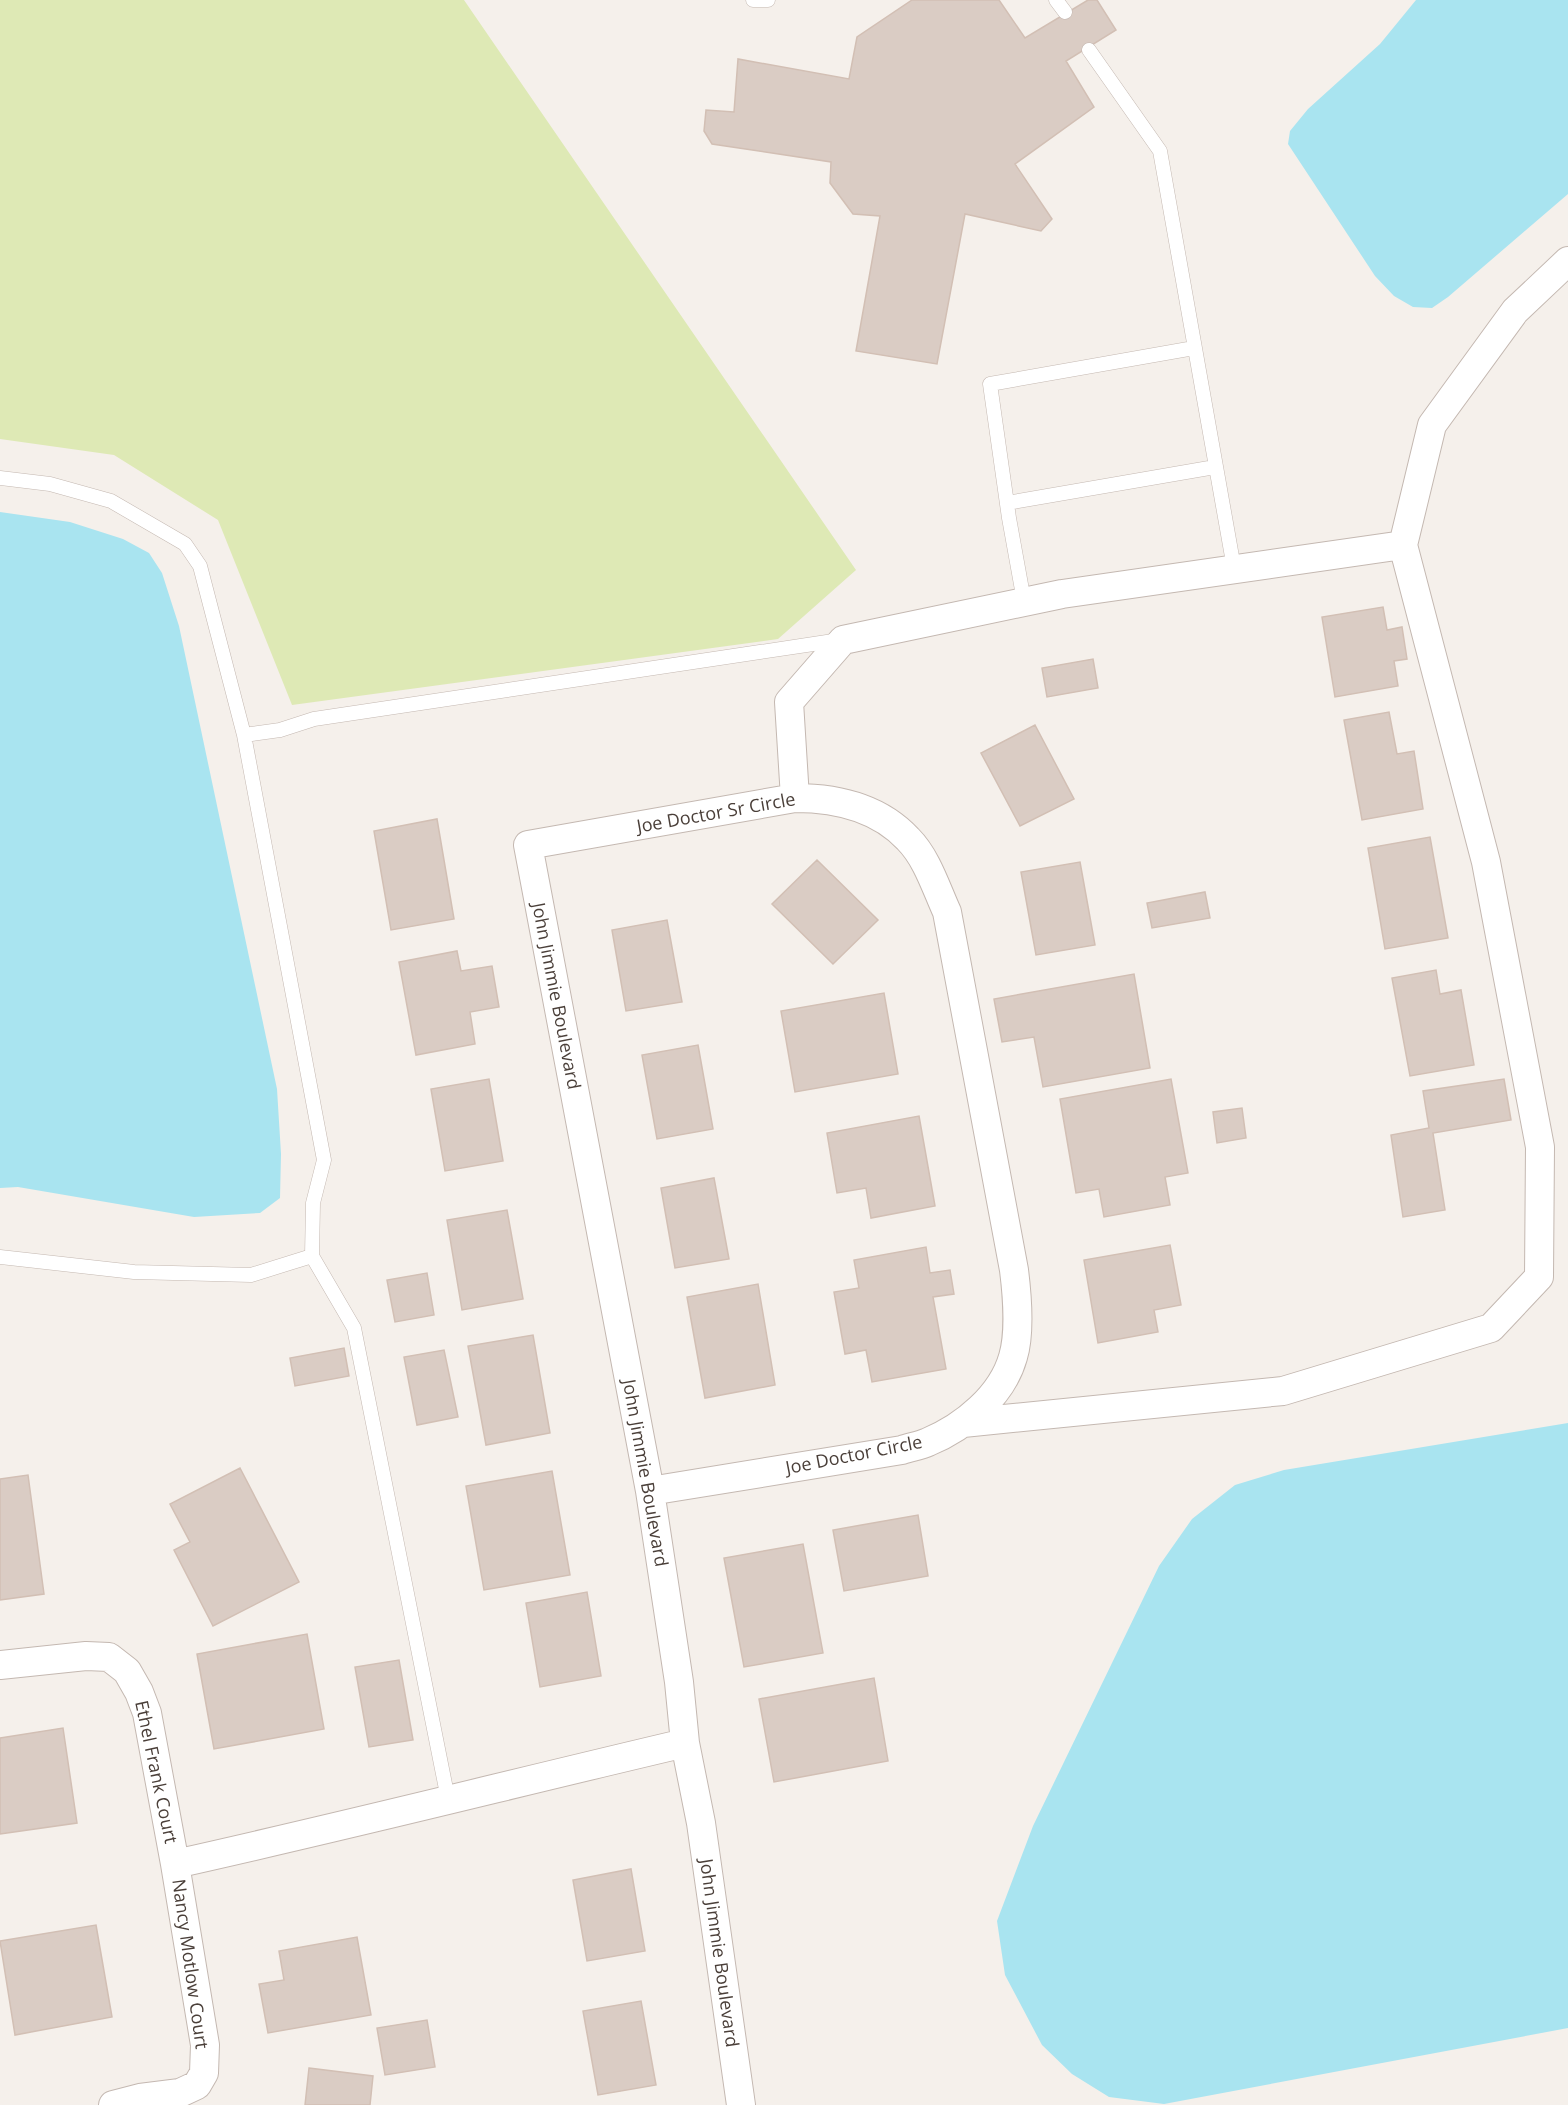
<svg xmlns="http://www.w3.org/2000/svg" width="1568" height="2105" viewBox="0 0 1568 2105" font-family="'Open Sans',sans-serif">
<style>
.green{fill:#dee9b5}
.water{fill:#a9e4f0}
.building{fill:#daccc4;stroke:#d2bfb4;stroke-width:1.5}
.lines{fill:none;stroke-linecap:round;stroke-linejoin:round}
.lane-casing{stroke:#c4b8b1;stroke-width:15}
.street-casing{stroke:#c4b8b1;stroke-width:30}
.lane{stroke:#fff;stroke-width:14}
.street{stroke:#fff;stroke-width:28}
.labels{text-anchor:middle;stroke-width:4.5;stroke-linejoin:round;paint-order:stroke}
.street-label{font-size:18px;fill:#4a3f39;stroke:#fff}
</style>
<rect width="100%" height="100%" fill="#f5f0eb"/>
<path class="green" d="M0,0H464L856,570L778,639L292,705L218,520L114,455L0,439Z"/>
<path class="water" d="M1416,0H1568V194L1448,297L1432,308L1413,307L1394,296L1375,276L1288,144L1290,131L1308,109L1380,44Z
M0,512L70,522L123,539L149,553L162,573L179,626L277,1089L281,1154L280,1198L260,1213L194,1217L18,1187L0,1188Z
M1568,1423V2028L1164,2104L1109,2097L1072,2074L1042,2045L1005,1975L997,1921L1033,1826L1159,1566L1192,1519L1235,1485L1284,1470Z"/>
<path class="building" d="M912,0H999L1025,38L1088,0H1097L1116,30L1066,61L1094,107L1015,164L1052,219L1041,231L965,214L937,364L856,351L880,216L853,214L830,183L831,162L712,144L704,131L706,110L734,112L738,59L849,79L857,37Z
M1383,607L1387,630L1402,627L1407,659L1394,661L1398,686L1335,697L1322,617Z
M1093,659L1098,688L1047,697L1042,668Z
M1389,712L1397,754L1414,751L1423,809L1362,820L1344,720Z
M1035,725L1074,799L1020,826L981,753Z
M437,819L454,919L391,930L374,831Z
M1430,837L1448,938L1385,949L1368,848Z
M817,860L878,920L833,964L772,904Z
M1080,862L1095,945L1036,955L1021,872Z
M1205,892L1210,918L1152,928L1147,903Z
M667,920L682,1002L626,1011L612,930Z
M457,951L461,971L492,966L499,1007L470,1012L475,1044L416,1055L399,962Z
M1436,970L1440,994L1461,990L1474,1065L1410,1076L1392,978Z
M1134,974L1150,1068L1043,1087L1034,1037L1002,1042L994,999Z
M884,993L898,1074L795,1092L781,1011Z
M698,1045L713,1129L657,1139L642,1055Z
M489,1079L503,1161L445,1171L431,1089Z
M1171,1079L1188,1173L1165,1177L1170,1205L1104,1217L1099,1189L1076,1193L1060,1099Z
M1504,1079L1511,1120L1433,1133L1445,1210L1403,1217L1391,1135L1429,1128L1423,1091Z
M1242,1108L1246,1138L1217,1143L1213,1112Z
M919,1116L935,1206L871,1218L866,1188L837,1193L827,1133Z
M714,1178L729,1259L675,1268L661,1188Z
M507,1210L523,1299L462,1310L447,1220Z
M1170,1245L1181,1305L1154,1310L1158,1332L1098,1343L1084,1260Z
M926,1247L930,1273L950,1270L954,1294L933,1297L946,1369L872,1382L866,1350L845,1354L834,1292L859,1288L854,1260Z
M427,1273L434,1315L395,1322L387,1280Z
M758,1284L775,1385L705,1398L687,1297Z
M533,1335L550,1433L486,1445L468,1346Z
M344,1348L349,1376L295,1386L290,1358Z
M444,1350L458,1417L417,1425L404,1357Z
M240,1468L299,1582L213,1626L174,1550L190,1542L170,1504Z
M552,1471L570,1575L484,1590L466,1486Z
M28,1475L44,1594L0,1600V1479Z
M918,1515L928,1576L844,1591L833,1530Z
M803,1544L823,1653L744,1667L724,1558Z
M587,1592L601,1676L540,1687L526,1603Z
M307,1634L324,1729L214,1749L197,1654Z
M399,1660L413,1740L369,1747L355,1667Z
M874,1678L888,1761L774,1782L759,1699Z
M63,1728L77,1823L0,1834V1738Z
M631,1869L645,1951L587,1961L573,1880Z
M96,1925L112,2017L15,2035L0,1941Z
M357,1937L371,2015L268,2033L259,1984L284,1980L279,1951Z
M641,2001L656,2085L598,2095L583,2011Z
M427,2020L435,2067L385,2075L377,2028Z
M309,2068L373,2076L370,2105H305Z"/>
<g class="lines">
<g class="lane-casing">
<path id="lane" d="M753,0H768
M1056,0L1065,12
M1089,50L1160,151L1234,568
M0,478L50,484L111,501L185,544L200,566L244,735L324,1160L313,1203L312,1256L251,1275L134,1272L0,1257
M1007,503L1215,467
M1024,601L1009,518L990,384L1194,348
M244,735L280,730L314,719L840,640
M312,1256L354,1328L448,1799"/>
</g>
<g class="street-casing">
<path id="street" d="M795,798L789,702L843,640L1062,594L1403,545
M963,1423L1283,1391L1491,1328L1539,1277L1540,1147L1486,862L1403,545L1432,425L1515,311L1568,261
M650,1491L902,1450C910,1447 920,1446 928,1442C964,1427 1002,1396 1013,1357C1020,1334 1017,1294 1014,1270L947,912C936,888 927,858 908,839C879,808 836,798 795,798L528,845L650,1491L679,1682L685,1743L701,1823L741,2105
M0,1665L86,1656L109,1657L127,1671L139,1692L147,1713L175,1864L205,2045L204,2073L197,2085L180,2093L140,2098L113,2105
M175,1864C346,1826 515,1783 685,1743"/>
</g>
<use href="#lane" class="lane"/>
<use href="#street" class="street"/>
</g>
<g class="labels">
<g class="street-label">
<text transform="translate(716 813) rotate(-10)" y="6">Joe Doctor Sr Circle</text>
<text transform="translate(556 996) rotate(79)" y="6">John Jimmie Boulevard</text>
<text transform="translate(854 1455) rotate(-11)" y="6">Joe Doctor Circle</text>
<text transform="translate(645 1473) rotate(80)" y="6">John Jimmie Boulevard</text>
<text transform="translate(156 1772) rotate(78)" y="6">Ethel Frank Court</text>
<text transform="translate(719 1953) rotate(82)" y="6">John Jimmie Boulevard</text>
<text transform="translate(190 1964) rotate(82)" y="6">Nancy Motlow Court</text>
</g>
</g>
</svg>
